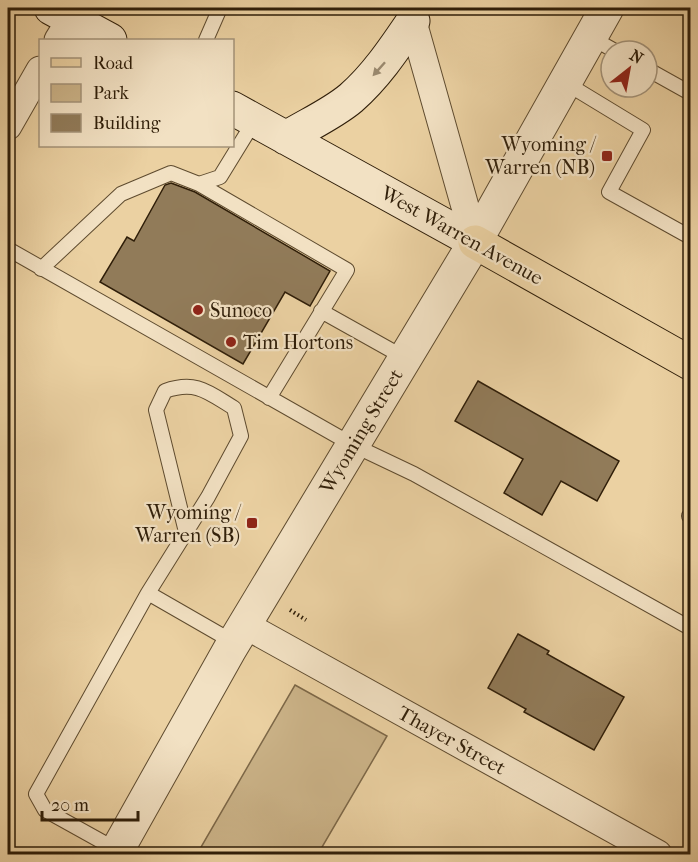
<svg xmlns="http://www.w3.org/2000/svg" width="698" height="862" viewBox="0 0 698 862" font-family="'IM FELL French Canon',serif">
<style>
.green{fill:#cbb388;stroke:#7d6848;stroke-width:1.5}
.building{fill:#917b59;stroke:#2f1e09;stroke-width:1.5}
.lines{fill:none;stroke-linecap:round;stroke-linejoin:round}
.service-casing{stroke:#5e4b2f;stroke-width:16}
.minor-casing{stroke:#5e4b2f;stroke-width:29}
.tertiary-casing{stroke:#5e4b2f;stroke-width:35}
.secondary-casing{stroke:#2f1e09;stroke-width:35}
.primary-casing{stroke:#2f1e09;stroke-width:35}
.path{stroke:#2f1e09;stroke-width:4;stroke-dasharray:1.5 3;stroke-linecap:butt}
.service{stroke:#f2e1c3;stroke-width:14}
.minor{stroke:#f2e1c3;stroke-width:27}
.tertiary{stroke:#f2e1c3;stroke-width:33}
.secondary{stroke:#f2e1c3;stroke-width:33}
.primary{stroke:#ebd1a2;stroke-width:33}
.oneway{fill:#9a896f}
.poi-dot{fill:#8f2418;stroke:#f2e1c3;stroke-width:2}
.labels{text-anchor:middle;stroke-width:4.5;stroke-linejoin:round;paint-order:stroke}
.poi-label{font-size:20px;fill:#2f1e09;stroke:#f2e1c3;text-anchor:end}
.street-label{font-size:20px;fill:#2f1e09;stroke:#f2e1c3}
</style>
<rect width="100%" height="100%" fill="#ebd1a2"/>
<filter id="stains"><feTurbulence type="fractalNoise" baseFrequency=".00333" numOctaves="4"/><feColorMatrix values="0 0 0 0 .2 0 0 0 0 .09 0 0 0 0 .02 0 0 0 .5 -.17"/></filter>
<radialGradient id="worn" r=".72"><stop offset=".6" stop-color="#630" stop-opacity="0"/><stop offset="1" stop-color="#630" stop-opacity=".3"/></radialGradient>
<path class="green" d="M295,685L387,736L318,854H197Z"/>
<path class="building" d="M171,183L195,192L330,271L310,306L285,292L243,364L100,282L127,237L134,241L165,185Z
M478,381L619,461L597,501L561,481L542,515L504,493L523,459L455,421Z
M518,634L549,651L547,654L624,697L594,750L524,712L526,709L488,688Z"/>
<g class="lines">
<g class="service-casing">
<path id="service" d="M590,37L615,51
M206,40L220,8
M647,69L690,93
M564,82L643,130L609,192L690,237
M199,184L347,270L269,398
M8,249L353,445L414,474L690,628
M41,269L121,194L171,173L199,184L220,177L255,120
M321,311L405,358
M689,516L690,517
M148,593L235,643
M117,850L45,810L36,794L148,593L208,497L241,436L234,408C208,392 196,380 165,391L156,410L186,532"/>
</g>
<g class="minor-casing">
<path id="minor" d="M409,8L475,242
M58,40L71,19
M8,126L40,70
M245,625L658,854"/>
</g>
<g class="tertiary-casing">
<path id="tertiary" d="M115,854L230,649L475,242L607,8"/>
</g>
<g class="secondary-casing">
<path id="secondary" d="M51,8L110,40
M232,108L475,242
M286,138C307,125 332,114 351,98C376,76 394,49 413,21"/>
</g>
<g class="primary-casing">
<path id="primary" d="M475,242L690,363"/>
</g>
<path class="path" d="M290,610L306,620"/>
<use href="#service" class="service"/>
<use href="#minor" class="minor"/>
<use href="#tertiary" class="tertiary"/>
<use href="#secondary" class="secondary"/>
<use href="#primary" class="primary"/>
</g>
<defs><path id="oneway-solid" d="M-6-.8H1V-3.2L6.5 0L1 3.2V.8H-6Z" transform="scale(1.5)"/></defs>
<use class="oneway" href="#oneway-solid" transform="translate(379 69) rotate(132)"/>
<g class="poi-dot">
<rect x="601" y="150" width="12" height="12" rx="3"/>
<circle cx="198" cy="310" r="6"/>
<circle cx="231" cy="342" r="6"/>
<rect x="246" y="517" width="12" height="12" rx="3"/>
</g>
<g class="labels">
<g class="poi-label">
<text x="595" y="151">Wyoming /<tspan x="595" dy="23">Warren (NB)</tspan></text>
<text x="210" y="317" text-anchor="start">Sunoco</text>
<text x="243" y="349" text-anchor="start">Tim Hortons</text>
<text x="240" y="519">Wyoming /<tspan x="240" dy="23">Warren (SB)</tspan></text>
</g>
<g class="street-label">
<text transform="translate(462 235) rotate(29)" y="7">West Warren Avenue</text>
<text transform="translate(361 431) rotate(-59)" y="7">Wyoming Street</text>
<text transform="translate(452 740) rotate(29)" y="7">Thayer Street</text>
</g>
</g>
<rect width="698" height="862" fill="none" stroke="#ebd1a2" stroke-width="30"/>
<rect x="9" y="9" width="680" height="844" fill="none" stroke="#2f1e09" stroke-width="3"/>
<rect x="15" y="15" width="668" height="832" fill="none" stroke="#2f1e09" stroke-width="1.5"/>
<rect x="39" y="39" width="195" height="108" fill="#f2e1c3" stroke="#a49379" stroke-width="1.5"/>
<rect x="51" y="58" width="30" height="9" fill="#ebd1a2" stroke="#a49379" stroke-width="1.5"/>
<text x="93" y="69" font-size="18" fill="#2f1e09">Road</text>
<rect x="51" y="84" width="30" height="18" fill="#cbb388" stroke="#a49379" stroke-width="1.5"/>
<text x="93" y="99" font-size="18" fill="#2f1e09">Park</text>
<rect x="51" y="114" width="30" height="18" fill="#917b59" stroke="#a49379" stroke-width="1.5"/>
<text x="93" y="129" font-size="18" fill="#2f1e09">Building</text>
<g transform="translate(629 69) rotate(31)"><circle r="28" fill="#f2e1c3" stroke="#a49379" stroke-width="1.5"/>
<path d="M0-4.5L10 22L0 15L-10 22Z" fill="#8f2418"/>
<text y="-9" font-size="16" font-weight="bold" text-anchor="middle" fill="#2f1e09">N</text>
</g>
<path d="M42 811v9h96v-9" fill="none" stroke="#2f1e09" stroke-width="3"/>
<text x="51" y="811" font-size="18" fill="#2f1e09" stroke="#f2e1c3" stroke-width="4.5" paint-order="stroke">20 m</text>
<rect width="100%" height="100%" filter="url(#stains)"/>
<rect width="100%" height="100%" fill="url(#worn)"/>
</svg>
